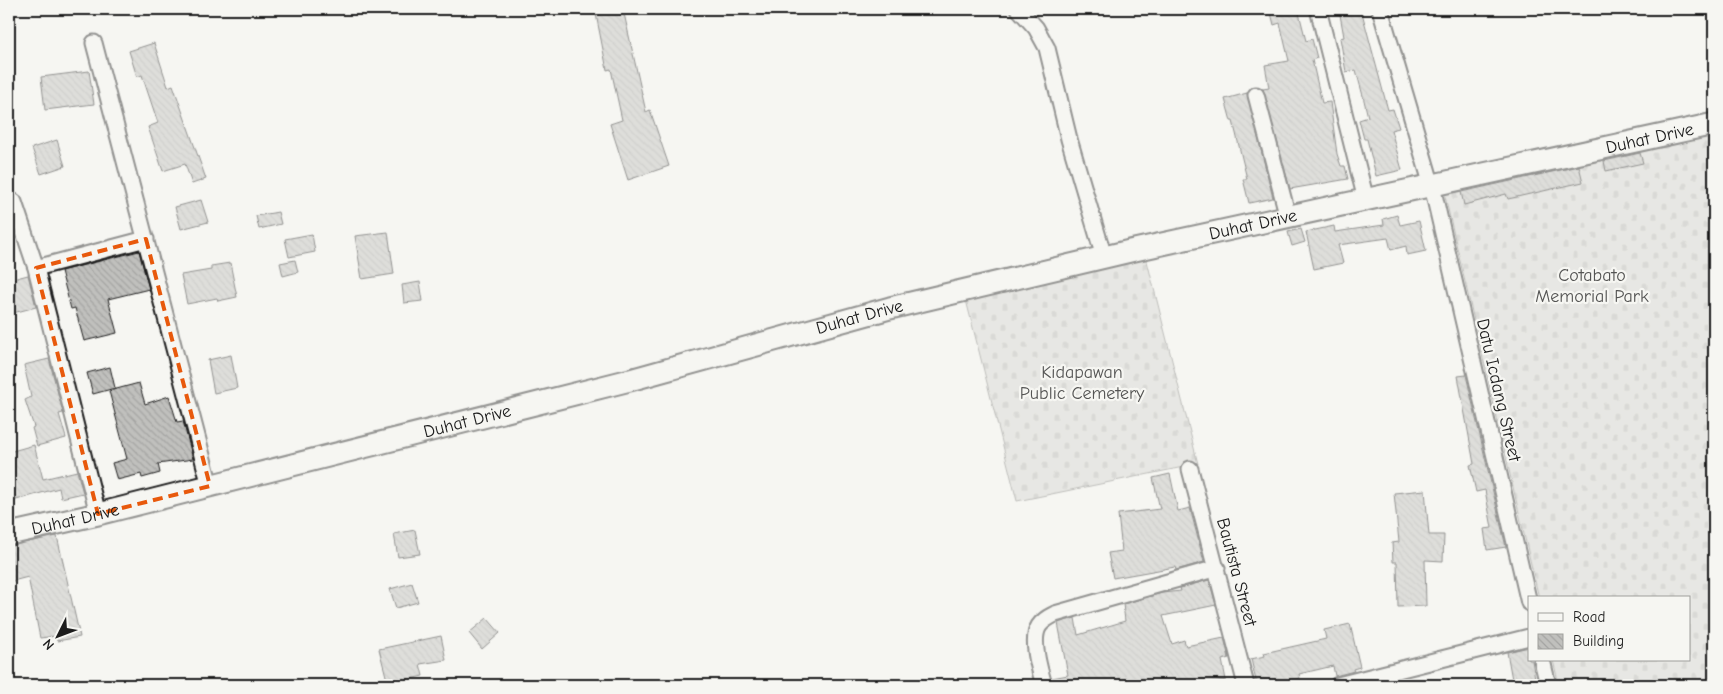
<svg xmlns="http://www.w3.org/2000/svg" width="1723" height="694" viewBox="0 0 1723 694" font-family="'Comic Neue',sans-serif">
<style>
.cemetery{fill:url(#cemetery-stones);stroke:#797977}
.building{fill:url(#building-back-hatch);stroke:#1c1c1c}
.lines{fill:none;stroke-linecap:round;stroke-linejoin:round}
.street-casing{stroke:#1c1c1c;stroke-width:19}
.secondary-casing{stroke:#1c1c1c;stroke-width:25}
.street{stroke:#f6f6f2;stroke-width:15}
.secondary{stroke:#f6f6f2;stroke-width:21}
.marked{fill:none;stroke:#e8590c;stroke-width:4;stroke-dasharray:10 6;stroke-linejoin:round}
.labels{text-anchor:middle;stroke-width:4.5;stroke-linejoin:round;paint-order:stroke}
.street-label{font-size:18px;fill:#1c1c1c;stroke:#f6f6f2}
.park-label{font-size:18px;fill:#545453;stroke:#f6f6f2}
</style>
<defs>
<pattern id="cemetery-stones" width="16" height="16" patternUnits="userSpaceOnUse" patternTransform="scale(1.25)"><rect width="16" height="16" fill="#d6d6d2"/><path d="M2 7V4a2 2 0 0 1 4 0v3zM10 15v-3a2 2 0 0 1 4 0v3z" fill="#b7b7b4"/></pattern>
<pattern id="building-back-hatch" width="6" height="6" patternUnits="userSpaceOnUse" patternTransform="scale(1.25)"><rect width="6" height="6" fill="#c0c0bd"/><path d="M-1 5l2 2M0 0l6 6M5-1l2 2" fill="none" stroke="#a4a4a2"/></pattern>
</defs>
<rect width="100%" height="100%" fill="#f6f6f2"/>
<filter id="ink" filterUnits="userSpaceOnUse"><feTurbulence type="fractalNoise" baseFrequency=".02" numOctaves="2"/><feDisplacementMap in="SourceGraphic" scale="10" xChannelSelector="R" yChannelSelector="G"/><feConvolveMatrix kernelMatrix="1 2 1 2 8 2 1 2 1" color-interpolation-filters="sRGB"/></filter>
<g filter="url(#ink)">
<path class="cemetery" d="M1714,135V685H1559L1553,660H1689V598H1539L1444,192Z
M1146,257L1198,464L1017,501L966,300Z"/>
<path class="building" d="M595,9H623L646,112L650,110L669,166L628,180L610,124L622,120L611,69L607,70Z
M1270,9H1298L1306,41L1312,39L1317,58L1312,60L1322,103L1330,102L1337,154L1341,166H1345L1348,179L1290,189L1263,89L1269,88L1265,65L1289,61L1280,23L1274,25Z
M1339,9H1361L1388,110L1393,109L1399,128L1391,130L1402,170L1376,176L1367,139H1364L1359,120L1368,117L1363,96L1356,70L1346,72L1340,38L1344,37Z
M154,43L168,87L173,85L206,179L192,184L185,164L163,171L148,127L158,123L142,75L137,77L129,51Z
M89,71L94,104L45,110L41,77Z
M1247,93L1273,198L1249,203L1243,179H1247L1233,121H1231L1225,99Z
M57,140L65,166L41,174L32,148Z
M1640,153L1643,163L1606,171L1604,161Z
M1579,166L1583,182L1508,199L1506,194L1464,205L1461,192Z
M201,200L208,222L181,229L175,207Z
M278,212L281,224L259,229L256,216Z
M1397,215L1400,225L1419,221L1426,251L1407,255L1406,246L1391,250L1388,238L1338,245L1343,263L1314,269L1306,232L1334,226L1335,232L1384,225L1383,219Z
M1301,229L1305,242L1292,246L1288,232Z
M388,232L394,274L362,279L355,236Z
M312,234L315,252L289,257L285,239Z
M139,251L149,289L108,299L117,333L84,341L75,308L71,309L61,271Z
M295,260L298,272L283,276L280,263Z
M230,263L237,297L218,301L217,298L187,304L181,275L211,270V266Z
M28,275L36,307L9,314V280Z
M420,282L423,301L404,303L402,285Z
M231,355L237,388L214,393L208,360Z
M49,359L63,413L59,414L66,438L37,446L32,428L34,427L25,400L31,397L24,365Z
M110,367L115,388L93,394L87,373Z
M1466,375L1486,462L1506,547L1487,550L1484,529L1492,528L1485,490L1476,492L1470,465L1474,464L1458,376Z
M139,383L145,404L169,396L177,422L183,421L193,459L158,464L160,473L142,478L141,474L117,480L112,463L127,459L109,391Z
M34,445L43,479L77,471L83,493L61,498L59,488L9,502V452Z
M1170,474L1178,511L1190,508L1204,562L1176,570L1175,567L1113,578L1108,553L1122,551L1118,514L1160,509L1153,478Z
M1425,490L1429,535H1444L1443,561L1425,560L1426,606L1398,607L1397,562H1393L1392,543L1399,542L1394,493Z
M415,530L420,554L398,557L394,534Z
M57,536L80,637L57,641L56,636L40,638L28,577L9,582V546Z
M1209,580L1216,605L1163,616L1172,644L1184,640L1186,646L1224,638L1229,658L1222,660L1226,680L1199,685H1053L1052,678L1068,675L1058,623L1075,618L1078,635L1125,621L1123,604L1162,593L1181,591L1180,588Z
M412,583L418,602L396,608L390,589Z
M487,618L500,633L482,649L469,633Z
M1350,624L1360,667L1353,669L1354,671L1335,676L1333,666L1299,674L1300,678L1270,685H1257L1251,659L1265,656L1264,653L1326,639L1324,630Z
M441,636L446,660L420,664L423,676L388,684L379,649Z
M1529,647V660H1532L1536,685H1513L1507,652Z"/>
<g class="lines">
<g class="street-casing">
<path id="street" d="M1019,9L1036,28L1047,48L1069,139L1104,257
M1318,9L1366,200
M1380,9L1432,186L1529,603
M94,43L210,486
M1256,95L1288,217
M14,202L36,268L98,514
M36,268L146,239
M1190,469L1246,685
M1542,660L1548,685
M1044,685C1040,671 1030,640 1039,626C1043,620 1049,617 1055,614L1217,568
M1338,685L1529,637"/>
</g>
<g class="secondary-casing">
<g id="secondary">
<path id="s1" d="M9,534L98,514L630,380L890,308L1130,251L1714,124"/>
</g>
</g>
<use href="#street" class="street"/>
<use href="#secondary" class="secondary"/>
</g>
</g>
<path d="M0 0H1723V694H0ZM146,239L210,486L98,514L36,268Z" fill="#f6f6f2" fill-opacity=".55" fill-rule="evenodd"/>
<path class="marked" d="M146,239L210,486L98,514L36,268Z"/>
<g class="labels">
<g class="street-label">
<text dy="6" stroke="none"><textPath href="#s1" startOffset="1688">Duhat Drive</textPath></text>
<text dy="6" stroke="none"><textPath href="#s1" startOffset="1282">Duhat Drive</textPath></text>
<text dy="6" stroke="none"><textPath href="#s1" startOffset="878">Duhat Drive</textPath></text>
<text transform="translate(1499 390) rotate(77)" y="6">Datu Icdang Street</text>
<text dy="6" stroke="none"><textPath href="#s1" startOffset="472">Duhat Drive</textPath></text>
<text dy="6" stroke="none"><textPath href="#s1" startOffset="68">Duhat Drive</textPath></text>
<text transform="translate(1237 572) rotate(75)" y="6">Bautista Street</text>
</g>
<g class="park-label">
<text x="1592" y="281">Cotabato<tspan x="1592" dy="21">Memorial Park</tspan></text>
<text x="1082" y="378">Kidapawan<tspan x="1082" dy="21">Public Cemetery</tspan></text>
</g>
</g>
<rect width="1723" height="694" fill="none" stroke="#f6f6f2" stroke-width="30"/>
<rect x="15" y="15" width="1693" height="664" fill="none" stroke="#1c1c1c" stroke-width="2" filter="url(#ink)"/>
<rect x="1528" y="596" width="162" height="65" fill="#f6f6f2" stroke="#9f9f9c"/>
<rect x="1538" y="613" width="25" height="8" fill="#f6f6f2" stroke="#9f9f9c"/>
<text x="1573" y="622" font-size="15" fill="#1c1c1c">Road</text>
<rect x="1538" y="634" width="25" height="15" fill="url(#building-back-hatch)" stroke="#9f9f9c"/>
<text x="1573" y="646" font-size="15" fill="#1c1c1c">Building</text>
<g transform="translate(58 636) rotate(228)" stroke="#f6f6f2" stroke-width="4" paint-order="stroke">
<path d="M0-4L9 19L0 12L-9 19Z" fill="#1c1c1c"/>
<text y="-8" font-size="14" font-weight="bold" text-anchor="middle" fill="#1c1c1c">N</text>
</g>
</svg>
